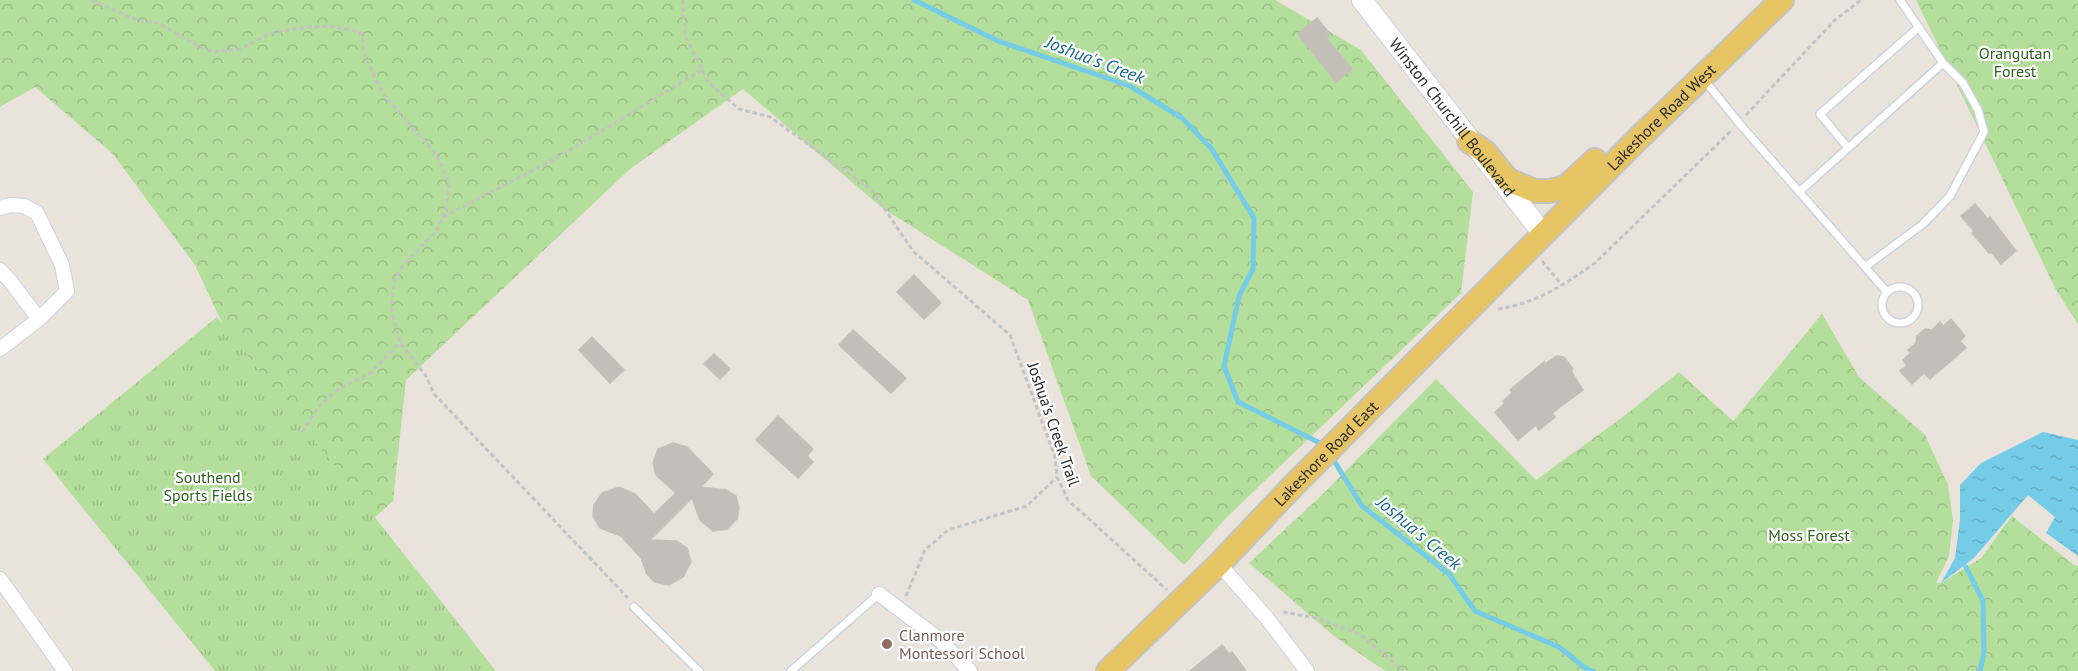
<svg xmlns="http://www.w3.org/2000/svg" width="2078" height="671" viewBox="0 0 2078 671" font-family="'PT Sans',sans-serif">
<style>
.forest{fill:url(#forest-crowns)}
.park{fill:url(#park-tufts)}
.water{fill:url(#water-ripples)}
.lines{fill:none;stroke-linecap:round;stroke-linejoin:round}
.stream{stroke:#75cce6;stroke-width:5}
.building{fill:#c3beb7;stroke:#c5bfb6;stroke-width:1.5}
.service-casing{stroke:#ced2dd;stroke-width:10}
.minor-casing{stroke:#ced2dd;stroke-width:16}
.secondary-casing{stroke:#ced2dd;stroke-width:22}
.primary-casing{stroke:#c3c3c3;stroke-width:26}
.path{stroke:#c3c3c3;stroke-width:3;stroke-dasharray:4.5 3;stroke-linecap:butt}
.service{stroke:#fff;stroke-width:7}
.minor{stroke:#fff;stroke-width:14}
.secondary{stroke:#fff;stroke-width:20}
.primary{stroke:#e7c464;stroke-width:22}
.education-dot{fill:#8d6e63;stroke:#fff;stroke-width:2}
.labels{text-anchor:middle;stroke-width:4.5;stroke-linejoin:round;paint-order:stroke}
.park-label{font-size:16px;fill:#2e611e;stroke:#fff}
.street-label{font-size:16px;fill:#292929;stroke:#fff}
.education-label{font-size:16px;fill:#785e54;stroke:#fff;text-anchor:start}
.water-label{font-size:18px;font-style:italic;fill:#166a90;stroke:#fff}
</style>
<defs>
<pattern id="forest-crowns" width="20" height="18" patternUnits="userSpaceOnUse" patternTransform="scale(1.5)"><rect width="20" height="18" fill="#b4de9b"/><path d="M2 6a3 3 0 1 1 6 0M12 15a3 3 0 1 1 6 0" fill="none" stroke="#9bbe86"/></pattern>
<pattern id="park-tufts" width="24" height="20" patternUnits="userSpaceOnUse" patternTransform="scale(1.5)"><rect width="24" height="20" fill="#b4de9b"/><path d="M3 7l-1-3M5 7V3M7 7l1-3M15 17l-1-3M17 17v-4M19 17l1-3" fill="none" stroke="#9bbe86"/></pattern>
<pattern id="water-ripples" width="26" height="14" patternUnits="userSpaceOnUse" patternTransform="scale(1.5)"><rect width="26" height="14" fill="#75cce6"/><path d="M2 4q2-2 4 0t4 0M15 11q2-2 4 0t4 0" fill="none" stroke="#65afc5"/></pattern>
</defs>
<rect width="100%" height="100%" fill="#eae3dc"/>
<path class="forest" d="M0,0H1275L1361,50L1473,192L1461,293L1226,518L1184,565L1091,476L1028,300L881,207L743,89L630,169L406,380L393,501L374,518L244,370L195,265L113,154L35,87L0,107Z
M1916,0H2078V324L2056,290Z
M1822,314L1859,377L1925,435L1948,485L1953,520L1949,556L1936,583H1941L1981,558L2012,516L2074,565L2078,566V671H1385L1334,636L1249,563L1326,491L1436,379L1536,480L1624,416L1679,372L1733,421Z"/>
<path class="park" d="M217,317L496,671H215L43,459Z"/>
<path class="water" d="M2043,432L2078,440V556L2046,533L2055,517L2028,495L1974,558L1941,583L1955,558L1960,519V485L1981,463Z"/>
<g class="lines">
<path class="stream" d="M914,0L998,41L1130,86L1182,118L1211,148L1254,218L1253,269L1239,296L1224,366L1238,402L1324,445
M1331,456L1362,506L1449,574L1475,611L1559,647L1588,670L1593,671
M1966,567L1983,601L1984,653L1980,671"/>
</g>
<path class="building" d="M1317,18L1330,34L1326,38L1352,69L1336,82L1298,34Z
M1975,204L1988,219L1990,217L2016,251L2001,264L1991,252L1989,253L1972,233L1974,231L1961,216Z
M914,275L941,303L924,319L897,292Z
M1951,319L1965,336L1960,341L1966,348L1930,379L1924,373L1912,384L1900,371L1907,365L1903,360L1911,353L1908,350L1916,343L1917,336L1925,329L1932,330L1940,322L1943,326Z
M853,330L906,378L891,393L839,345Z
M592,337L624,370L610,383L579,350Z
M714,354L730,369L720,379L704,364Z
M1556,356L1564,357L1573,369L1571,371L1583,390L1552,413L1555,417L1539,430L1536,425L1518,440L1495,412L1505,403L1503,401L1512,393L1510,390L1544,362L1545,364Z
M778,416L813,449L807,456L813,462L798,478L756,440Z
M673,443L687,447L713,474L701,487L726,490L736,496L739,508L737,519L727,529L713,531L700,520L692,498L650,540L676,541L687,548L691,562L683,577L669,585L655,582L647,574L641,558L621,536L600,528L593,516L594,505L602,493L619,487L635,494L654,514L676,493L656,475L653,463L658,449Z
M1222,645L1229,654L1232,652L1246,671H1190Z"/>
<g class="lines">
<g class="service-casing">
<path id="service" d="M1705,81L1739,123L1887,292
M1848,148L1820,114L1919,27
M1799,192L1943,63
M1865,267L1923,224L1950,196L1984,132L1978,110L1963,83L1943,63L1900,0
M1882 305a18 18 0 1 1 36 0a18 18 0 1 1-36 0Z
M634,607L699,671
M791,671L879,594"/>
</g>
<g class="minor-casing">
<path id="minor" d="M0,208L10,205L24,206L37,213L62,265L67,291L39,319L0,349
M0,270L11,282L39,319
M1219,564L1266,617L1307,671
M0,579L65,671
M879,594L940,640L970,671"/>
</g>
<g class="secondary-casing">
<g id="secondary">
<path id="s1" d="M1362,0L1543,234"/>
</g>
</g>
<g class="primary-casing">
<g id="primary">
<path d="M1469,141L1485,152L1508,180L1535,191H1550L1566,187L1595,160"/>
<path id="s2" d="M1108,671L1219,564L1293,486L1642,135L1782,0"/>
</g>
</g>
<path class="path" d="M91,0L140,21L158,23L202,48L213,52L240,49L271,33L299,28L328,26L352,30L362,34L364,54L383,94L434,152L443,168L449,184L446,210L437,230L404,264L394,281L392,299L393,315L400,342L426,376L434,394L628,598
M683,0L685,35L708,82L739,109L770,117L871,189L913,251L1010,335L1055,457L1057,477L1068,500L1167,590
M1746,115L1834,21L1861,0
M443,217L560,156L702,70
M1542,261L1562,285
M1498,309C1537,303 1564,285 1595,263L1731,131
M302,432L318,407L340,388L370,373L400,342
M906,596L925,550L948,530L1027,506L1057,477
M1283,612L1317,618L1361,635L1404,671"/>
<use href="#service" class="service"/>
<use href="#minor" class="minor"/>
<use href="#secondary" class="secondary"/>
<use href="#primary" class="primary"/>
</g>
<circle class="education-dot" cx="887" cy="644" r="6"/>
<g class="labels">
<g class="park-label">
<text x="2015" y="59">Orangutan<tspan x="2015" dy="18">Forest</tspan></text>
<text x="208" y="483">Southend<tspan x="208" dy="18">Sports Fields</tspan></text>
<text x="1809" y="541">Moss Forest</text>
</g>
<g class="street-label">
<text dy="6" stroke="none"><textPath href="#s2" startOffset="783">Lakeshore Road West</textPath></text>
<text dy="6" stroke="none"><textPath href="#s1" startOffset="148">Winston Churchill Boulevard</textPath></text>
<text transform="translate(1054 424) rotate(71)" y="6">Joshua's Creek Trail</text>
<text dy="6" stroke="none"><textPath href="#s2" startOffset="308">Lakeshore Road East</textPath></text>
</g>
<g class="education-label">
<text x="899" y="641">Clanmore<tspan x="899" dy="18">Montessori School</tspan></text>
</g>
<g class="water-label">
<text transform="translate(1095 60) rotate(21)" y="6">Joshua's Creek</text>
<text transform="translate(1419 533) rotate(40)" y="6">Joshua's Creek</text>
</g>
</g>
</svg>
